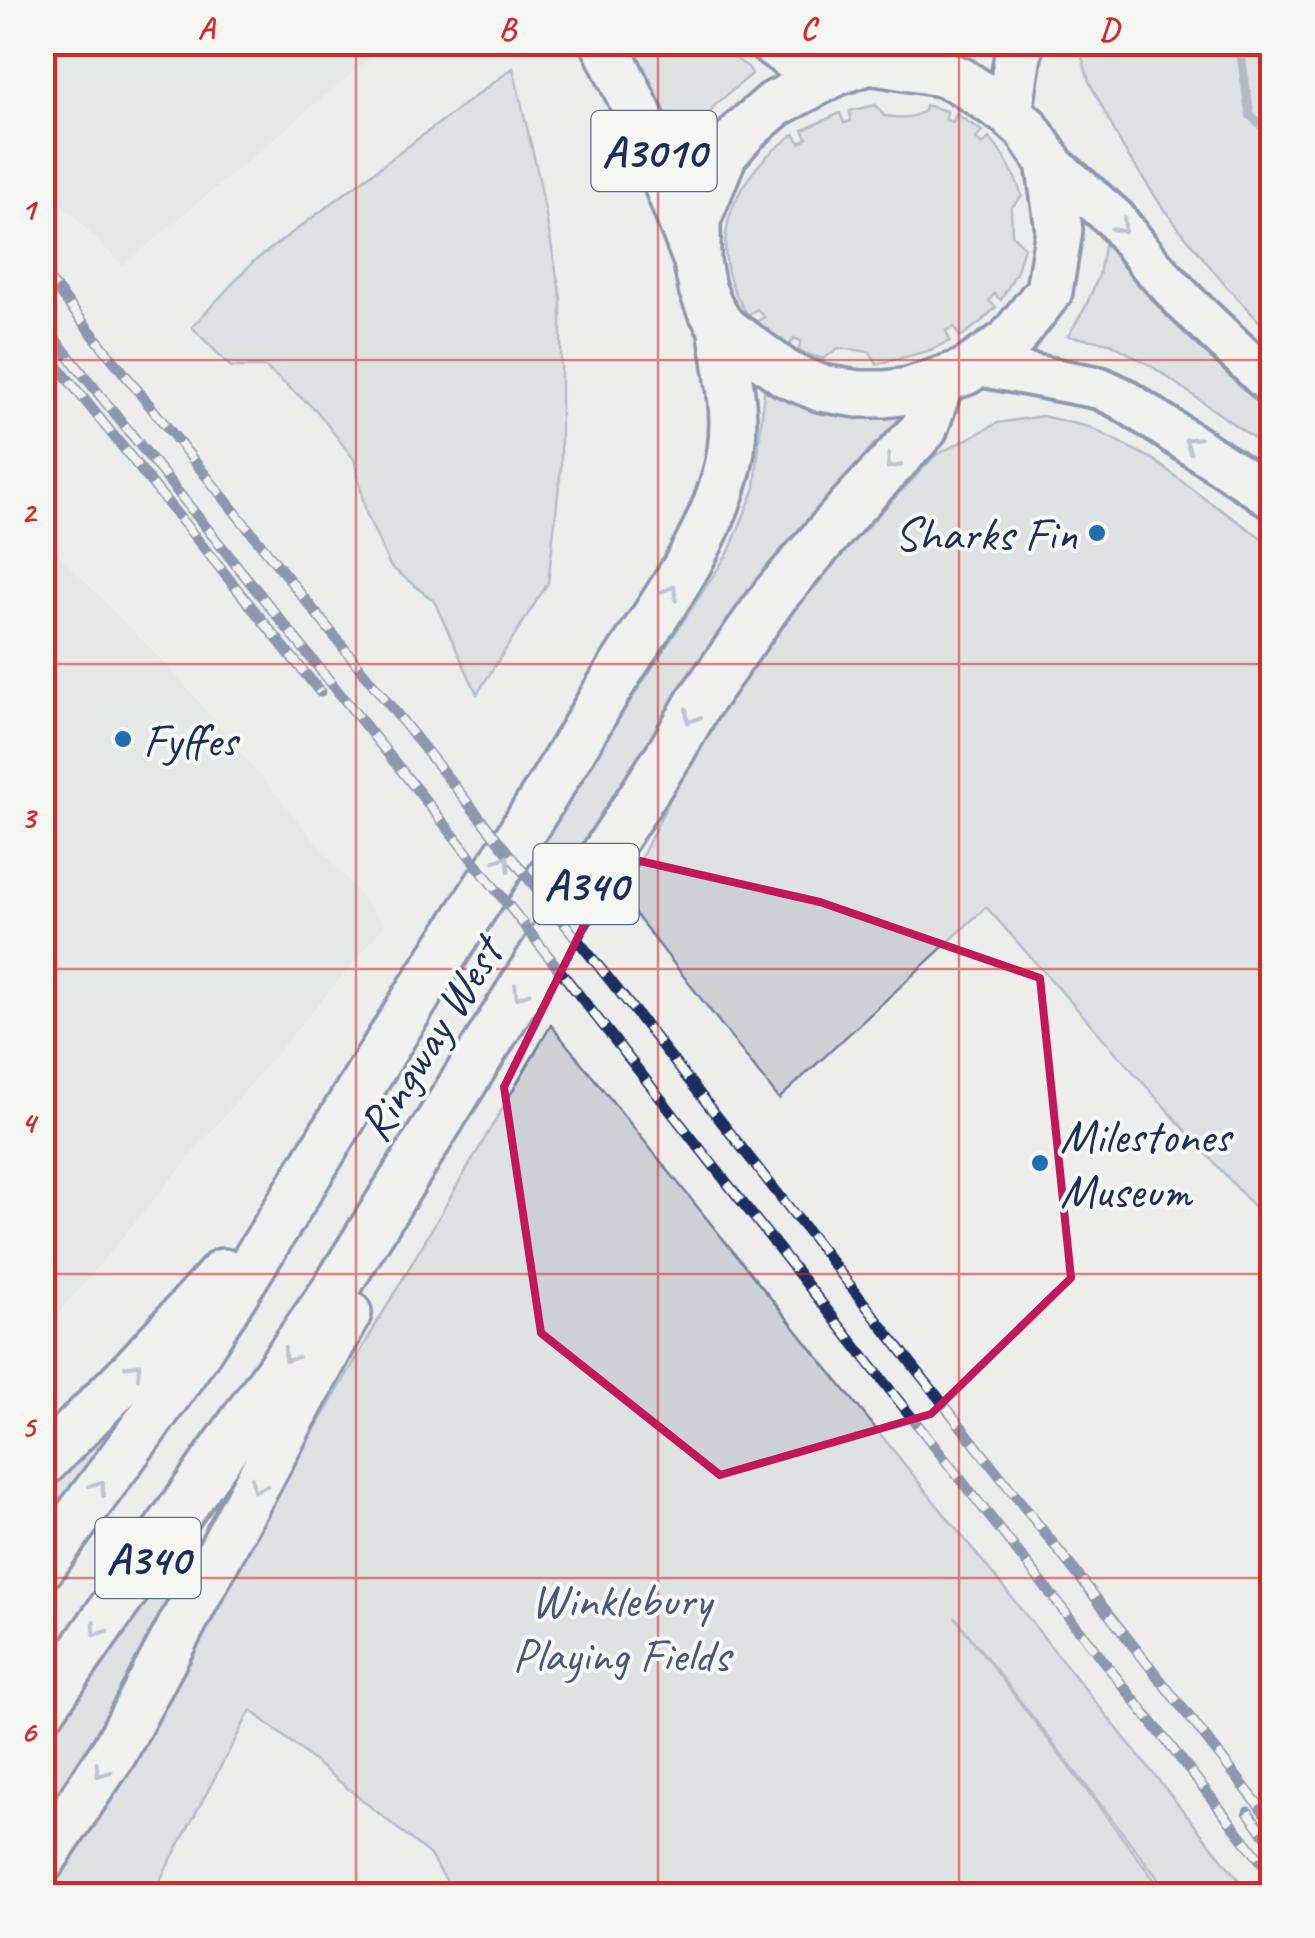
<svg xmlns="http://www.w3.org/2000/svg" width="1315" height="1938" viewBox="0 0 1315 1938" font-family="Caveat,sans-serif">
<style>
.built{fill:#dde0e1}
.green{fill:#ced2d7;stroke:#74809a;stroke-width:2.5}
.lines{fill:none;stroke-linecap:round;stroke-linejoin:round}
.stream{stroke:#6e7a96;stroke-width:9}
.secondary-casing{stroke:#1b2f5e;stroke-width:48}
.primary-casing{stroke:#1b2f5e;stroke-width:52}
.secondary{stroke:#f6f6f2;stroke-width:40}
.primary{stroke:#f6f6f2;stroke-width:45}
.rail-casing{stroke:#1b2f5e;stroke-width:11}
.rail{stroke:#f6f6f2;stroke-width:8;stroke-dasharray:22;stroke-linecap:butt}
.oneway{stroke:#8892a8}
.marked{fill:none;stroke:#c2185b;stroke-width:8;stroke-linejoin:round}
.grid{fill:none;stroke:#d62828;stroke-width:2.5;stroke-opacity:0.55}
.poi-dot{fill:#1f6fb2;stroke:#f6f6f2;stroke-width:4}
.labels{text-anchor:middle;stroke-width:8;stroke-linejoin:round;paint-order:stroke}
.shield{fill:#f6f6f2;stroke:#5d6b8a;stroke-width:2.5}
.shield-label{font-size:45px;font-weight:bold;fill:#1b2f5e}
.poi-label{font-size:48px;fill:#1b2f5e;stroke:#f6f6f2;text-anchor:start}
.street-label{font-size:48px;fill:#1b2f5e;stroke:#f6f6f2}
.park-label{font-size:48px;fill:#48587c;stroke:#f6f6f2}
.neatline{fill:none;stroke:#d62828;stroke-width:4}
.grid-label{font-size:32px;text-anchor:middle;font-weight:bold;fill:#d62828}
</style>
<rect width="100%" height="100%" fill="#edeeec"/>
<filter id="ink" filterUnits="userSpaceOnUse"><feTurbulence type="fractalNoise" baseFrequency=".01" numOctaves="2"/><feDisplacementMap in="SourceGraphic" scale="20" xChannelSelector="R" yChannelSelector="G"/><feConvolveMatrix kernelMatrix="1 2 1 2 8 2 1 2 1" color-interpolation-filters="sRGB"/></filter>
<g filter="url(#ink)">
<path class="built" d="M42,43L43,42L388,43L123,266L43,186Z
M43,538L179,678L385,925L43,1332Z"/>
<path class="green" d="M627,43H713L748,67L752,74L715,105L671,170L645,74Z
M1078,43H1272V335L1225,285L1165,211L1123,148L1089,81Z
M513,68L540,183L561,298V468L548,583L477,694L434,601L390,566L366,513L354,459L316,410L265,367H231L192,327L253,262Z
M876,105L884,116C900,118 911,119 924,111L925,105L947,111L946,120L953,122L956,114L982,131L976,139L982,145L989,138C1005,155 1015,174 1022,196L1011,208L1012,235L1024,247L1017,271L1001,300L994,294L989,301L996,307L981,322L960,337L954,327L946,331L950,341L928,351L877,364L870,352L839,348L823,359L798,351L801,341L794,338L789,346L762,331L755,323L764,317L757,309L748,315C711,263 721,205 764,159C773,150 784,142 794,134L800,143L807,138L803,130L840,113L844,123L851,121L850,111Z
M1106,235L1272,400V451L1153,367L1110,343L1068,336L1085,308L1099,275Z
M764,391L814,410L860,415L907,412L911,415L872,446L800,533L561,897L528,855L729,552L755,488Z
M1042,416L1089,427L1154,460L1201,496L1272,545V1227L986,907L779,1099L622,897L719,699L783,614L936,455L998,423Z
M551,1025L1251,1895H1171L955,1617L1166,1895H456L429,1854L251,1710L152,1895H43L42,1721L177,1554L193,1541L209,1547L269,1508Z
M165,1364L43,1536V1482Z"/>
<g class="lines">
<path class="stream" d="M1239,42L1250,115L1272,135"/>
<g class="secondary-casing">
<path id="secondary" d="M1049,162L1115,219L1150,264L1186,303L1272,385
M978,365L1100,388L1121,398L1272,497"/>
</g>
<g class="primary-casing">
<path id="primary" d="M604,42L644,125L695,256
M771,42L823,79
M870,61L941,73L959,80L1009,113L1026,128L1049,162L1059,230L1049,291L1009,342L965,372L909,391L884,394H858L820,388L786,374L721,326L709,306L702,288L697,262V220L724,154L745,130L775,104L837,72Z
M1009,113L1020,42
M42,1464L136,1368L223,1272
M42,1566C95,1493 152,1420 201,1346C277,1230 346,1110 419,993C479,899 540,807 595,711C640,632 701,564 726,475C741,420 728,379 721,326
M42,1709L333,1293L613,841L672,750L698,704L775,595L850,508L924,429L941,381
M42,1860L114,1752L348,1313"/>
</g>
<use href="#secondary" class="secondary"/>
<use href="#primary" class="primary"/>
<g class="rail-casing">
<path id="rail" d="M42,271L621,994L1272,1822
M42,323L446,826L1272,1875
M42,347L320,692
M1248,1812L1272,1844"/>
</g>
<use href="#rail" class="rail"/>
</g>
<defs><path id="oneway-chevron" d="M-2-3.5L2.5 0L-2 3.5" fill="none" stroke-width="1.6" stroke-linecap="round" stroke-linejoin="round" transform="scale(2.5)"/></defs>
<g class="oneway">
<use href="#oneway-chevron" transform="translate(1121 227) rotate(50)"/>
<use href="#oneway-chevron" transform="translate(1191 443) rotate(-147)"/>
<use href="#oneway-chevron" transform="translate(892 463) rotate(133)"/>
<use href="#oneway-chevron" transform="translate(671 592) rotate(-59)"/>
<use href="#oneway-chevron" transform="translate(691 717) rotate(120)"/>
<use href="#oneway-chevron" transform="translate(504 862) rotate(-57)"/>
<use href="#oneway-chevron" transform="translate(520 993) rotate(121)"/>
<use href="#oneway-chevron" transform="translate(289 1356) rotate(125)"/>
<use href="#oneway-chevron" transform="translate(135 1369) rotate(-47)"/>
<use href="#oneway-chevron" transform="translate(257 1486) rotate(118)"/>
<use href="#oneway-chevron" transform="translate(99 1487) rotate(-54)"/>
<use href="#oneway-chevron" transform="translate(98 1630) rotate(125)"/>
<use href="#oneway-chevron" transform="translate(101 1771) rotate(124)"/>
</g>
</g>
<path d="M0 0H1315V1938H0ZM618,856L820,902L1040,978L1071,1278L931,1414L720,1475L541,1333L504,1087Z" fill="#edeeec" fill-opacity=".55" fill-rule="evenodd"/>
<path class="marked" d="M618,856L820,902L1040,978L1071,1278L931,1414L720,1475L541,1333L504,1087Z"/>
<path class="grid" d="M356,42V1896M658,42V1896M959,42V1896M42,360H1272M42,664H1272M42,969H1272M42,1274H1272M42,1578H1272"/>
<g class="poi-dot">
<circle cx="1097" cy="533" r="10"/>
<circle cx="123" cy="739" r="10"/>
<circle cx="1040" cy="1163" r="10"/>
</g>
<g class="labels">
<g class="shield">
<rect x="591.5" y="111" width="125" height="80" rx="8"/>
<rect x="533.5" y="844" width="105" height="80" rx="8"/>
<rect x="95.5" y="1518" width="105" height="80" rx="8"/>
</g>
<g class="shield-label">
<text x="654" y="167">A3010</text>
<text x="586" y="900">A340</text>
<text x="148" y="1574">A340</text>
</g>
<g class="poi-label">
<text x="1077" y="550" text-anchor="end">Sharks Fin</text>
<text x="143" y="756">Fyffes</text>
<text x="1060" y="1152">Milestones<tspan x="1060" dy="55">Museum</tspan></text>
</g>
<g class="street-label">
<text transform="translate(429 1039) rotate(-58)" y="17">Ringway West</text>
</g>
<g class="park-label">
<text x="621" y="1616">Winklebury<tspan x="621" dy="55">Playing Fields</tspan></text>
</g>
</g>
<rect width="1315" height="1938" fill="none" stroke="#f6f6f2" stroke-width="110"/>
<rect x="55" y="55" width="1205" height="1828" class="neatline"/>
<g class="grid-label">
<text x="206" y="39">A</text>
<text x="507" y="39">B</text>
<text x="808" y="39">C</text>
<text x="1109" y="39">D</text>
<text x="28" y="219">1</text>
<text x="28" y="523">2</text>
<text x="28" y="828">3</text>
<text x="28" y="1133">4</text>
<text x="28" y="1437">5</text>
<text x="28" y="1742">6</text>
</g>
</svg>
